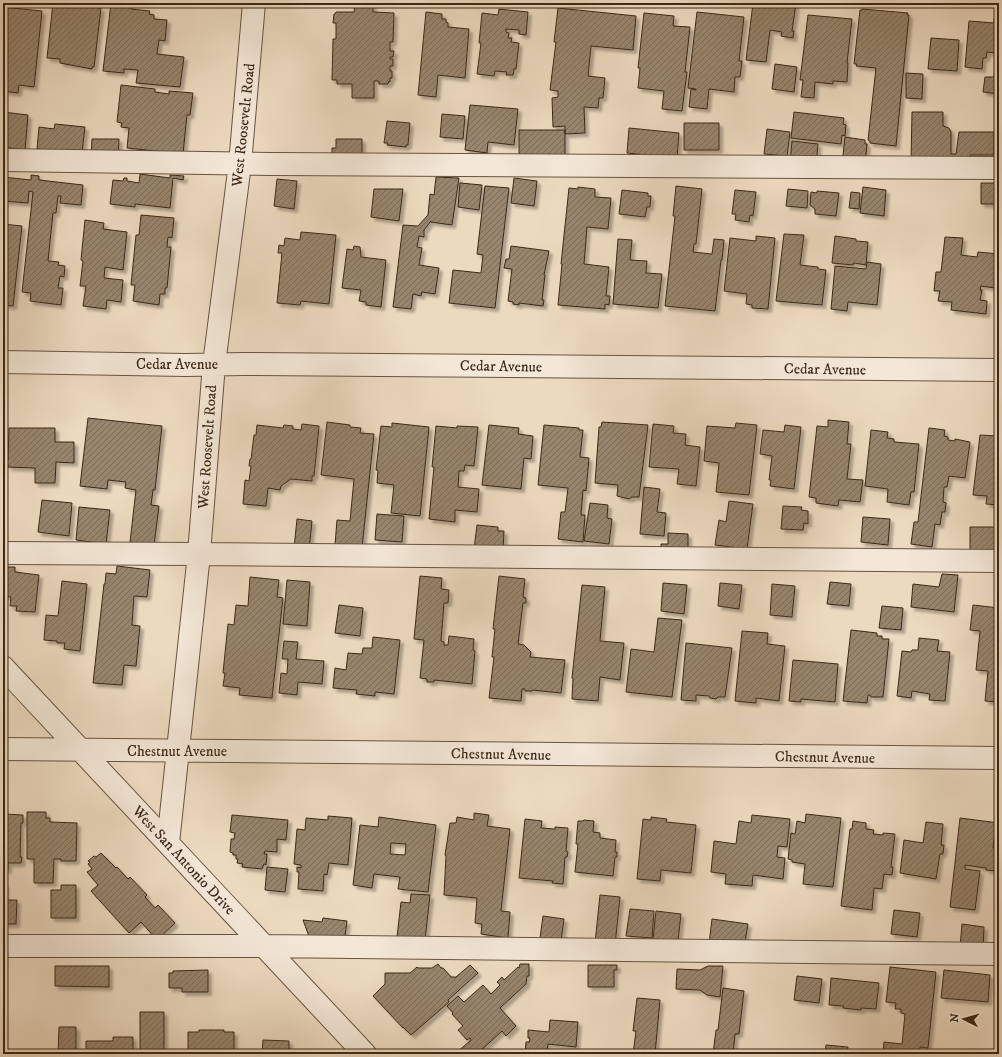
<svg xmlns="http://www.w3.org/2000/svg" width="1002" height="1057" viewBox="0 0 1002 1057" font-family="'IM FELL DW Pica',serif">
<style>
.building{fill:url(#building-hatch);stroke:#3b2815;fill-rule:evenodd;filter:url(#shadow)}
.lines{fill:none;stroke-linecap:round;stroke-linejoin:round}
.minor-casing{stroke:#675440;stroke-width:24}
.minor{stroke:#f3e7d6;stroke-width:22}
.labels{text-anchor:middle;stroke-width:3;stroke-linejoin:round;paint-order:stroke}
.street-label{font-size:15px;fill:#3b2815;stroke:#f3e7d6}
</style>
<defs>
<pattern id="building-hatch" width="6" height="6" patternUnits="userSpaceOnUse"><rect width="6" height="6" fill="#97856e"/><path d="M-1 1l2-2M0 6l6-6M5 7l2-2" fill="none" stroke="#7c6d59"/></pattern>
<filter id="shadow"><feDropShadow dx="3.5" dy="3.5" stdDeviation="1" flood-color="#0004"/></filter>
</defs>
<rect width="100%" height="100%" fill="#ecdac0"/>
<filter id="stains"><feTurbulence type="fractalNoise" baseFrequency=".005" numOctaves="4"/><feColorMatrix values="0 0 0 0 .2 0 0 0 0 .09 0 0 0 0 .02 0 0 0 .5 -.17"/></filter>
<radialGradient id="worn" r=".72"><stop offset=".6" stop-color="#630" stop-opacity="0"/><stop offset="1" stop-color="#630" stop-opacity=".3"/></radialGradient>
<path class="building" d="M53,3L101,8L94,67H92V69L60,63V59L47,58Z
M111,3L132,5L131,9L150,11L149,14L154,15V19L167,20L165,41L159,40L157,54L184,57L180,87L136,83L138,70L124,69V73L103,71Z
M753,3H796L792,31H794L793,38L781,36L782,32L770,30L766,62L746,60Z
M355,4L373,5V12L394,13L393,42H390V51H394L393,57H390V59H393V66H390V71H392V78H390V82L389,81L388,84H379V81H374V98H352V84H337V80H332L333,39H336V23H333L334,14H335L336,12H354Z
M3,7L42,11L34,87L19,85L18,93L3,91Z
M558,8L636,16L633,50L591,46L588,76L605,78L603,98H599L598,108L584,107L585,133L565,134V126L553,127L552,98L558,97V91L550,90L556,42H554Z
M499,9L528,12L526,35L519,34V30L506,29V32L509,33L508,38H512L511,42L519,43L516,69H514L513,75H506L507,72L495,71L494,76L477,74L481,43H479L482,13L498,15Z
M862,9L908,13L907,15H909L896,146L870,143V141L868,140L876,68L856,66L857,64H854L860,10H862Z
M426,12L442,14V19H446V22L448,23V27L469,29L465,78L438,75L436,97L418,95Z
M697,12L744,17L739,61H742L740,77H735L734,92L709,89L707,109L689,107L691,89L696,90V89L688,88Z
M644,13L674,16L673,26L690,27L685,72H687L682,111L662,109L664,91L638,88L640,68H638Z
M808,15L852,19L847,63H848L847,82L833,81V84L815,82L814,98L801,97L803,80H800Z
M994,19H999V94L983,92L985,77H994L996,53L987,52L986,58H983L982,69L965,67L969,21L994,23Z
M931,38L959,40L957,71L928,69Z
M775,64L797,67L794,92L772,89Z
M906,73L923,74L922,99L906,98Z
M121,85L155,89V92L169,94V91L193,93L190,115H187L183,154L127,148L129,128L121,127L122,123L117,122Z
M470,105L518,109L514,145L488,142L487,153L465,150Z
M3,112L28,115L25,150L3,147Z
M794,112L844,118L843,124L846,125L845,136L842,135L841,144L791,138Z
M912,112H943V126L949,128L951,132V154H956L959,132H994V155H970L969,164L911,163Z
M442,114L465,116L463,139L440,137Z
M387,121L410,123L408,145H406V147L387,145L388,143H384Z
M684,123H719V150H684Z
M55,124L85,127L82,153L37,149L39,127L54,129Z
M629,128L679,133L677,158L627,153Z
M767,129L790,132L787,156L764,154Z
M519,130H565V158L519,159Z
M845,137L865,140V144H867L865,164H842Z
M92,139H119L118,158H91Z
M336,139H362V159L332,160V148H336Z
M792,141L818,144L816,164L790,163Z
M140,174L170,178V175L184,176L183,180L173,178L170,208L135,204V207L110,204L113,180L123,181L124,178H127V181L139,183Z
M31,175L39,176V180L83,185L81,205L60,203L61,196H58L56,213H53L48,261L59,262L58,265L65,266L64,277L60,276L58,288H63L61,305L30,301L31,293L22,292L33,192L29,191L28,203L3,201V177L31,180Z
M436,177L459,178L452,225L431,222V221L424,230V237L419,236L417,247L422,248L419,265L439,268L435,294L422,292L421,296L413,294L411,309L393,307L403,225L418,226L428,215L430,194L434,195Z
M514,178L537,181L534,206L511,203Z
M277,179L297,181L294,209L274,206Z
M460,183L482,185L479,210L458,207Z
M981,183H999V204H981Z
M485,186L509,188L495,308L449,303L453,270L481,273L483,255L477,254Z
M676,186L702,189L696,244H694L693,252L712,254L714,239L724,240L722,260H721L715,311L665,306L675,216H673Z
M578,187L595,189V197L611,198L608,229L587,227L584,264L609,267L606,296H610L609,305L605,304V309L558,305L562,264H561L569,188L578,189Z
M863,187L886,190L884,216L860,213Z
M374,189H403L399,221L371,217Z
M788,189L808,191L807,208L786,206Z
M622,190L648,193V196H651L650,207H647L645,217L619,214Z
M735,190L756,192L753,216L750,215L749,222L735,220L736,214H732Z
M817,191L839,193L836,216L815,214V209L810,205L811,192L817,193Z
M851,192L860,193L859,209L849,208Z
M141,215L174,218L172,238L168,237L167,247H171L167,288H165V294H160L159,305L133,301L135,285H131L136,235H139Z
M85,220L104,223L103,229L127,232L123,270L105,267L104,278L123,280L121,302L107,300L106,309L83,306L86,286H80L83,261L81,260Z
M3,224L22,226L13,306L3,305Z
M301,232L336,235L329,304L301,301L300,305L277,303L282,253H278L279,245L284,246L285,238L300,240Z
M784,234L804,235L800,265L818,267V269L826,270L822,305L776,301Z
M756,236L775,238L768,309L752,308V305L746,304L747,294L724,291L730,238L756,241Z
M835,236L856,239V241L868,242L866,265L854,263L853,265L832,263Z
M945,237L963,238L961,255L977,257L978,252L999,254V274L998,283H996L995,288L981,286L980,290H982L980,300L987,301L986,314L951,310L952,302L938,301L940,291H934L936,272H941Z
M618,239L632,240L630,260L647,261L646,273L662,274L658,308L613,304Z
M354,246L360,247L361,257L386,260L381,307L366,305V302L359,301L361,290L342,288L347,249L353,250Z
M511,246L549,251L544,275H545L542,300H544L543,306L519,303V305L513,304V302L508,301L512,269L504,268L506,259H509Z
M867,262L881,264L877,305L848,302L847,311L831,309L835,266L866,269Z
M88,418L162,426L155,490H153L151,505L159,506L154,545L130,542L136,490L125,488L126,482L108,480L107,489L80,486Z
M828,420L849,422L847,444H851L847,479L863,480L860,502L839,500L838,506L816,503V498L809,497L817,426L828,427Z
M327,422L350,425V427L361,428L360,433L374,434L362,548L335,545L337,520L350,521L354,479L321,475Z
M602,422L648,425L639,497H632L629,499L617,496L618,485L595,483L599,427H601Z
M392,423L429,427L420,516L391,513L394,485L377,483L378,470H376L381,426L392,427Z
M736,423L757,425L749,495L716,492L719,463L704,461L707,426L735,428Z
M302,424L319,426L314,476H312V481L291,479L281,486L280,490L268,488L266,506L243,504L245,480L249,481L251,466H249L250,459H251L254,435H256L257,425L283,428L284,425L293,426V429L301,430Z
M653,424L674,426L673,433L686,434L685,445L700,447L696,486L677,484L679,469L649,467Z
M489,425L519,428L518,434L533,436L531,459L524,458L521,489L482,485Z
M544,425L579,428V430H583L580,457L589,458L586,491L583,490L581,515H585L583,542L558,539L561,512H565L568,488L538,485Z
M785,425L801,427L794,489L770,486L771,480H769L772,456L760,454L763,430L784,432Z
M436,426L457,428V426L478,427L474,466L465,465L464,471H459L458,487L479,489L477,512L455,510V522L429,519L434,467H432Z
M9,428H55V442H74V463L56,462L55,483H35V468L8,467V464H3V460H8Z
M929,428L945,430L944,436L948,437V440L955,441V439L970,442L965,478L949,476L947,487H944L943,502L946,503L945,512H942L940,525L935,524L932,547L911,544L914,522H918Z
M871,430L888,432L887,438L894,439V442L919,444L914,492H911L909,505L887,502L888,489L865,486Z
M980,435L997,436V439L999,440V505L986,504L987,496L973,495Z
M644,487L660,489L657,512L666,513L664,536L640,534Z
M42,500L72,503L69,536L38,532Z
M729,501L753,504L747,549L715,545L719,520L726,522Z
M590,503L608,505L607,518L612,519L609,544L584,541Z
M783,506L802,507L801,510L808,511V524L804,523L803,530L781,529Z
M79,507L110,510L106,544L76,540Z
M377,514L404,516L402,542L375,540Z
M863,517L890,519L888,545L861,542Z
M297,519L312,521L309,550L294,548Z
M477,525L498,527V531H504L503,550L474,549Z
M970,527H999V557H970Z
M668,533L688,534V555H661V544H668Z
M117,566L150,570L147,597L134,596L132,625L140,626L136,666L124,665L122,685L93,683L104,584H105L106,573L116,574Z
M3,567H15V572L39,575L35,612L16,611L17,606H10L11,597L3,596Z
M942,574L958,575L954,612L911,607L913,584L939,587Z
M420,576L442,578L441,589L449,590L448,603H444L441,641L444,642V645H448L449,636L474,639L473,650L475,651L472,684L434,680V682H427V679L420,678L424,640L414,639Z
M499,576L525,579L523,597L526,598V603H523L518,644L524,645L531,652L530,657L565,660L561,693L532,690V691H525V689H522L521,701L489,698L494,657H492L495,629H493Z
M250,577L279,580L277,597L283,598L272,698L239,695L240,688L223,686L225,673H223L228,624L234,625L236,605L248,606Z
M287,580L310,582L307,626L283,624Z
M62,581L87,584L80,651L64,649L65,643H57V641L44,640L46,615L58,616Z
M830,582L851,584L849,606L827,604Z
M663,583L687,585L684,614L661,611Z
M720,583L742,585L739,609L718,606Z
M772,584L795,586L792,617L770,615Z
M582,585L605,587L600,641L624,643L620,680L600,677L598,701L572,699L573,678H572Z
M339,605L363,608L360,636L335,633Z
M973,605L999,608V702L985,701L988,671L976,670L980,631L970,630Z
M882,606L903,608L901,630L879,628Z
M658,618L682,620L672,697L626,692L631,649L654,652Z
M851,630L877,633V636H882V639H889L883,697H871L870,695H868L867,703L843,701Z
M742,631L768,633L767,644L785,646L779,701L756,698V703L735,701Z
M373,637L400,640L394,694L375,692V696L356,694L357,690L333,688L335,668L346,670L348,653L362,654L363,648H372Z
M919,638L939,640L937,651L950,652L945,701L929,700L930,694L912,691L911,698L897,696L902,651L911,652L912,650H918Z
M284,641L298,642L296,659L324,661L322,684L298,682L297,695L279,693L281,673L287,674L288,659H282Z
M686,643L732,648L725,697H718L716,699L710,698L709,696L696,695V701L681,700Z
M793,660L838,664L835,702L801,699V702L789,701Z
M27,812H46V818H50V822L77,823L76,861H61V859H54L53,883H34V859H27Z
M474,813L489,815L487,826L510,829L501,911L510,912L508,938L481,934L482,924L475,923L477,898L444,895L446,856L445,855L450,823H456L457,817L474,820Z
M3,814L23,815V823H21L20,857H22L21,863H8V870H3Z
M806,814L841,818L833,887L803,884L805,864L792,862V860L788,859L791,833L795,834L797,821L805,823Z
M232,815L288,820L286,840L277,839V852L265,851L264,854H267L266,865L264,864L262,869L242,867L243,864L237,863L238,859H236V855H233V853L230,852L231,839H234L235,833L230,832Z
M752,815L790,819L787,847L778,846L777,857L785,858L783,879L753,875L752,886L725,884L726,874L711,872L714,841L736,844L739,821L751,823Z
M328,816L352,818L348,865L329,863L327,875L324,874L323,891L298,889L299,872H297V867L301,868V865L294,864L297,829L305,830L306,818L328,820Z
M379,817L436,825L428,892L398,889L400,877L374,874L372,888L353,885L360,825L378,827ZM391,843L406,844L405,855L390,854Z
M651,817L667,819L666,822L696,825L691,873L661,870L660,881L637,879L643,819L651,820Z
M960,818L999,823V835L995,834L993,848L999,849L997,871L986,870V868L965,865V869L980,871L975,910L950,907Z
M525,819L542,821L541,828L555,829V827L568,828L566,851L568,852L567,857H565L563,884L552,883L553,881L519,878Z
M584,820L594,821L593,832L600,833V838L616,840L615,852H617V857H615L613,876L575,872L578,844H576L578,821H583Z
M853,821L866,823V829L874,830L873,834L883,835V833L895,834L891,867H893L892,875L884,874L882,889L874,888L872,910L841,906L850,829H852Z
M926,822L943,824L941,845H944L943,854H940L936,879L900,873L904,840L923,843Z
M101,853L116,868L117,867L128,879L130,877L147,895L145,897L155,908L158,905L175,923L157,940L141,922L129,933L91,891L98,885L87,872L92,869L88,864L90,862L88,861L94,856L96,857Z
M267,867L288,869L285,892L265,890Z
M3,884H5V900H17L16,924H3Z
M61,885H76V918H51V890H61Z
M411,894L430,895L425,940L397,937L401,902L410,903Z
M600,895L620,897L615,945L595,943Z
M630,909L654,911L652,938L626,936Z
M894,910L920,913L917,937L891,934Z
M656,911L681,914L678,941L653,939Z
M543,916L564,919L561,941L540,938Z
M323,918L347,921L344,944L310,939L303,920L322,922Z
M712,919L748,924L744,948L709,944Z
M962,924L984,927L983,949L960,947Z
M438,964L441,968H443L451,977H456L470,965L478,973L448,1000L449,1002L411,1035L403,1027V1028L373,996L385,984V973H410L417,967L418,968H432Z
M520,964H529V976H527L526,984L500,1008L516,1026L506,1036L502,1031L477,1054H455L471,1040L470,1038L467,1040L458,1030L463,1026L452,1014L453,1013L447,1006L458,996L464,1002L483,985L491,994L500,985L497,982L502,977L504,980L518,967L519,968Z
M588,965H617V970H614V987H588Z
M55,966H109V987L55,986Z
M708,966H723L720,997L707,995L700,990L676,989L677,969L700,970Z
M890,967L936,972L928,1048L920,1047L919,1054H883L884,1042L902,1044L905,1014L901,1013V1009H895L896,1003L886,1002Z
M208,970V992H182V988H169V973H173V971Z
M944,970L990,975L988,1002L941,998Z
M797,976L822,979L819,1003L794,1000Z
M831,978L879,983L876,1009L861,1008V1010L843,1008L844,1006L829,1005Z
M723,988L744,991L739,1034H735L733,1054H713L716,1030H718Z
M637,998L660,1000L655,1054H633L636,1031H633Z
M140,1012H164V1054H140Z
M550,1020L578,1022L576,1047L548,1044L547,1054H525L526,1042H529L530,1038H528V1030L549,1032Z
M59,1027H76V1051H86V1041H113V1037H133V1054H58Z
M199,1030H224V1032H234V1054H188V1032H199Z
M263,1040L289,1041V1054H262Z
M826,1045L848,1047L847,1054H825Z"/>
<g class="lines">
<g class="minor-casing">
<path id="minor" d="M3,160L271,164L999,168
M3,362L186,365L244,364L999,370
M3,553L199,554L999,561
M3,667L365,1054
M3,749L999,758
M168,843L199,554L214,364L240,164L254,3
M3,946H265L999,954"/>
</g>
<use href="#minor" class="minor"/>
</g>
<g class="labels">
<g class="street-label">
<text transform="translate(243 125) rotate(-84)" y="5">West Roosevelt Road</text>
<text x="177" y="369">Cedar Avenue</text>
<text transform="translate(501 366) rotate(1)" y="5">Cedar Avenue</text>
<text transform="translate(825 369) rotate(1)" y="5">Cedar Avenue</text>
<text transform="translate(207 447) rotate(-86)" y="5">West Roosevelt Road</text>
<text x="177" y="756">Chestnut Avenue</text>
<text transform="translate(501 754) rotate(1)" y="5">Chestnut Avenue</text>
<text transform="translate(825 757) rotate(1)" y="5">Chestnut Avenue</text>
<text transform="translate(184 860) rotate(47)" y="5">West San Antonio Drive</text>
</g>
</g>
<rect width="1002" height="1057" fill="none" stroke="#ecdac0" stroke-width="16"/>
<rect x="4" y="4" width="994" height="1049" fill="none" stroke="#3b2815" stroke-width="2"/>
<rect x="8" y="8" width="986" height="1041" fill="none" stroke="#3b2815"/>
<g transform="translate(964 1019) rotate(276)" stroke="#f3e7d6" stroke-width="3" paint-order="stroke">
<path d="M0-3L7 15L0 10L-7 15Z" fill="#3b2815"/>
<text y="-6" font-size="11" font-weight="bold" text-anchor="middle" fill="#3b2815">N</text>
</g>
<rect width="100%" height="100%" filter="url(#stains)"/>
<rect width="100%" height="100%" fill="url(#worn)"/>
</svg>
